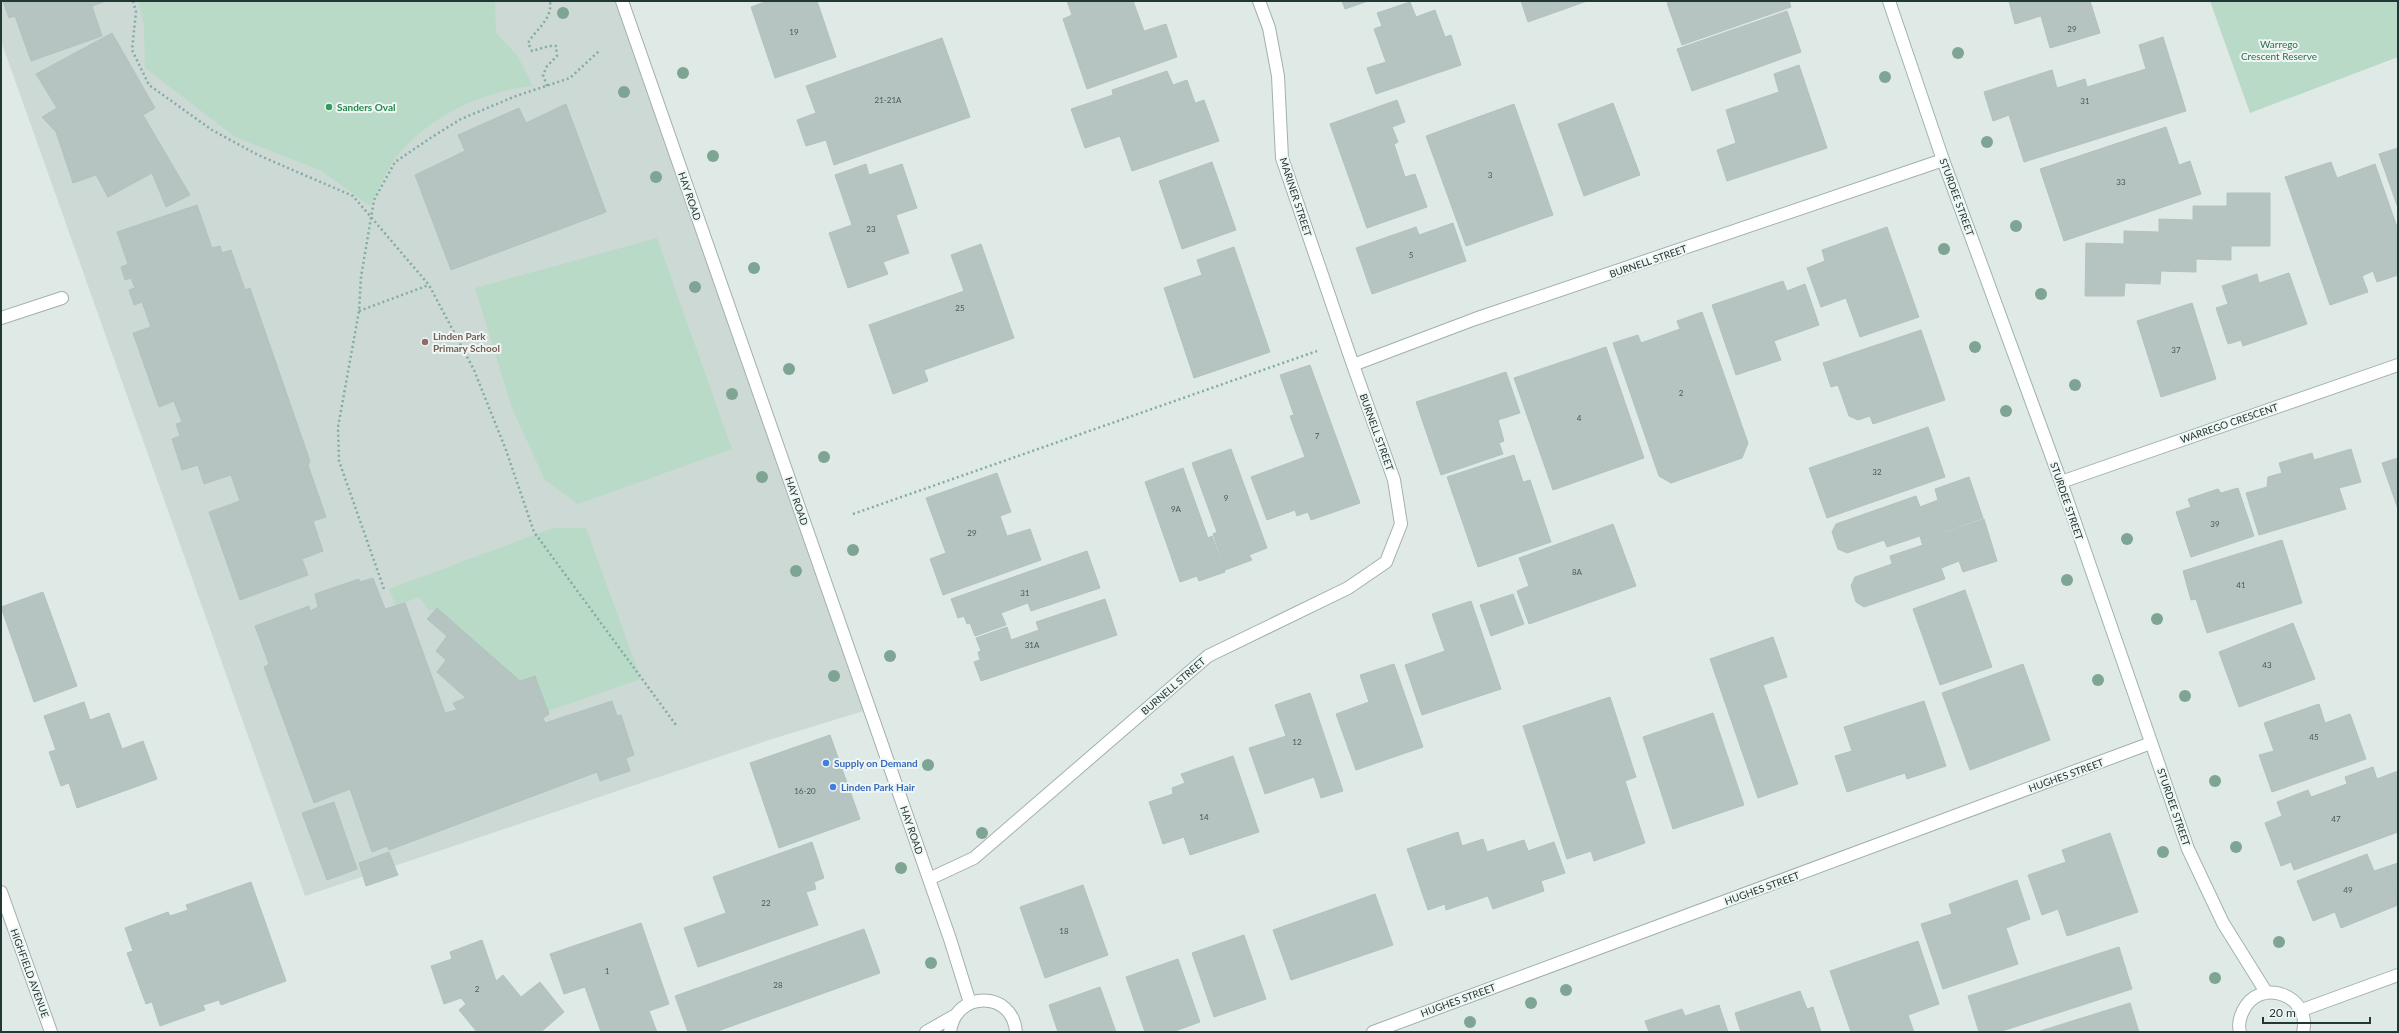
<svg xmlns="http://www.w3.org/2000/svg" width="2399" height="1033" viewBox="0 0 2399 1033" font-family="Lato,sans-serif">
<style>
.built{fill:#cdd9d5}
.green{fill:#b9dac7}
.building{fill:#b5c4c0;stroke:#b2c2be}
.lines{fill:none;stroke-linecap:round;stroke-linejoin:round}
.street-casing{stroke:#a2b0ae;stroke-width:14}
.secondary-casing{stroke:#9fb4b0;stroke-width:14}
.path{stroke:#81aba5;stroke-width:2.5;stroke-dasharray:2 3;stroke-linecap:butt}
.street{stroke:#fff;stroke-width:12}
.secondary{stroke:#fff;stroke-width:12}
.tree{fill:#7ea494}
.leisure-dot{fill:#2e9e5b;stroke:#eff6f4;stroke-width:1.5}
.education-dot{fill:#8d6e63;stroke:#eff6f4;stroke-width:1.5}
.shop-dot{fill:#3f7fe0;stroke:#eff6f4;stroke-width:1.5}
.labels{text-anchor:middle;stroke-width:4;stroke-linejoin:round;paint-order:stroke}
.number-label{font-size:8px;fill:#465b58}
.park-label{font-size:10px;fill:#2e6c50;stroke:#eff6f4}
.leisure-label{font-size:10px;font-weight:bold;fill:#27864d;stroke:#eff6f4;text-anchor:start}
.street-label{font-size:10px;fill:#213836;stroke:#eff6f4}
.education-label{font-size:10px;font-weight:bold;fill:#785e54;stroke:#eff6f4;text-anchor:start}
.shop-label{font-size:10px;font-weight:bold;fill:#366cbe;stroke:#eff6f4;text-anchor:start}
</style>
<rect width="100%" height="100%" fill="#dfe9e6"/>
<path class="built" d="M1,1H622L870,709L772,739L305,896L1,41Z"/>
<path class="green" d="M138,1H495L496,33L517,55L533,86C483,91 430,116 398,155C386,169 379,190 370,206L320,170L235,137L145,68L144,26Z
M2210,1H2398V57L2250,113Z
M657,238L732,449L578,504L545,480L512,408L475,288Z
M553,528H586L641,679L548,711L535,676L520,681L437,608L430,611L419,597L396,606L389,589Z"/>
<path class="building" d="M3,1H106L92,6L102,36L31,61L15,16L9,18Z
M767,1H817L836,57L775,78L751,7Z
M1067,1H1133L1144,31L1166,24L1177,57L1087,89L1063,19L1072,15Z
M1342,1H1368L1345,9Z
M1521,1H1587L1528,22Z
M1674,1H1789L1791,7L1682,45L1667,3Z
M2009,1H2090L2100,33L2050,48L2041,16L2015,24Z
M1410,2L1416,17L1435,10L1445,37L1451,35L1461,65L1376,94L1367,68L1386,62L1374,29L1382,26L1377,13Z
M1787,11L1801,52L1692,91L1677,49Z
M112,33L155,108L143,115L190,195L166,207L152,173L108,197L96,175L73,183L56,132L42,117L57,108L36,74Z
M2163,37L2186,111L2024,162L2009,115L1993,121L1984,92L2052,70L2057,88L2085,79L2087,87L2146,69L2139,45Z
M942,38L970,117L834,165L826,140L806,146L797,120L816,113L806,86Z
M1799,65L1827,148L1727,181L1717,150L1736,143L1726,110L1779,92L1774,74Z
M1167,71L1173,85L1187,80L1195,103L1204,100L1219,141L1132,171L1120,136L1085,148L1071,109L1113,95L1112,90Z
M1397,100L1405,122L1392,127L1398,142L1394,144L1405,177L1415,174L1427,207L1367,228L1330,124Z
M1613,103L1640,175L1584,196L1558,124Z
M566,104L606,212L451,270L415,175L465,151L458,135L519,108L526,123Z
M1514,104L1553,215L1466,246L1426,136Z
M2166,127L2179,165L2190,161L2201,194L2064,241L2040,169Z
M2398,148V208L2379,154Z
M1212,162L1236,230L1182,249L1159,181Z
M2331,162L2337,178L2375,164L2398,230V275L2377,282L2373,271L2362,276L2368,292L2330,305L2285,177Z
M866,164L869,175L902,164L917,208L896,215L909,253L883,262L888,274L848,288L829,233L852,225L835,175Z
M2227,193H2270V246H2231V260L2196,259V272L2161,271L2160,284L2125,283L2124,296H2085L2086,243L2124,244V231L2159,232V219L2193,220V206H2227Z
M197,205L212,248L220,246L222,253L231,250L245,290L250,288L310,461L308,465L326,517L313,521L323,551L302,559L308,575L240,600L209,512L240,501L231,475L204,484L198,465L182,470L172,439L180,436L176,424L182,422L174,401L159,407L133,333L151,327L142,302L134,305L129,290L135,288L131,278L125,280L121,267L128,264L117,232Z
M1453,223L1466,261L1372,294L1356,248L1416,227L1419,235Z
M1887,227L1919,317L1860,337L1846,298L1821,307L1807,268L1825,261L1822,250Z
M981,244L1014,338L924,370L928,381L893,394L869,325L964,291L951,255Z
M1234,247L1270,352L1194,378L1164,288L1202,275L1197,260Z
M2289,273L2307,324L2243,346L2241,340L2228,344L2216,308L2228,304L2222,286L2257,274L2259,283Z
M1783,281L1787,291L1805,284L1819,325L1774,341L1781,360L1736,375L1712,305Z
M2192,303L2216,379L2161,397L2137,321Z
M1702,312L1748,443L1742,458L1671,483L1659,476L1613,343L1638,335L1641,343L1680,329L1677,321Z
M1921,330L1945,400L1873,424L1870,416L1858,420L1849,416L1838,385L1831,387L1823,363Z
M1606,347L1644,458L1553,490L1514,378Z
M1310,365L1360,503L1311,520L1308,512L1297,516L1295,510L1267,520L1251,477L1305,457L1290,416L1294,415L1280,375Z
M1506,372L1520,413L1498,420L1504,441L1499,443L1503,454L1441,475L1416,402Z
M1928,427L1945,477L1827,518L1809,468Z
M1231,449L1267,548L1249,555L1252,560L1225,570L1213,534L1217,532L1192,463Z
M2351,449L2361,482L2339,488L2346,509L2259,535L2246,493L2267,487L2268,477L2282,473L2279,463L2312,453L2314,460Z
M1514,455L1523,482L1530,480L1551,542L1478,567L1447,477Z
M2398,458V509L2382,463Z
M1183,468L1208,538L1212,536L1225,572L1199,581L1197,576L1180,582L1145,482Z
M997,473L1011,512L1000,516L1007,536L1030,529L1041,560L943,595L930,559L946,553L926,498Z
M1969,477L1983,518L1921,540L1920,536L1887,547L1884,540L1847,553L1838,549L1832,532L1836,524L1916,496L1920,507L1938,500L1935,489Z
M2238,488L2254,536L2191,557L2176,512L2191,507L2188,499L2218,489L2221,493Z
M1984,519L1997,561L1963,572L1959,561L1941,568L1945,579L1864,607L1856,602L1851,586L1855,577L1892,564L1890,556L1923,545L1921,541Z
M1613,524L1636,586L1529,624L1517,591L1529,586L1519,558Z
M2282,540L2302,603L2207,633L2196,599L2191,600L2183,571Z
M1087,551L1100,588L1031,611L1028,603L1001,613L1006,625L975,636L970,623L967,624L964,616L958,618L951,599Z
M373,578L385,609L405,603L445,713L457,710L453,703L466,698L437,672L446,660L436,651L447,636L427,619L437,608L520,681L535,676L549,714L543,718L545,723L612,701L617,716L621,715L634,755L626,758L630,771L600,781L597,772L389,850L387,846L372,852L350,789L314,803L264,667L269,664L255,626L309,606L310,611L318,607L315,594L359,579L360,582Z
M1965,590L1992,667L1940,685L1913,609Z
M43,592L77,686L34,702L1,607Z
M1513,594L1524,624L1491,636L1480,605Z
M1105,599L1117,635L981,681L974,662L980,660L978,652L981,651L976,638L1007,627L1011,640L1039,630L1036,622Z
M1471,601L1501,689L1422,715L1405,665L1445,651L1432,614Z
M2293,623L2315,679L2239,707L2219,652Z
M1773,637L1787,677L1763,685L1798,784L1758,798L1710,659Z
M1394,664L1423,747L1356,770L1336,714L1369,702L1360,675Z
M2023,664L2050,740L1970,770L1942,693Z
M1310,693L1343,791L1321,798L1314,777L1265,794L1249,748L1286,736L1275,705Z
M1610,697L1636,777L1625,781L1645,843L1594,861L1591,851L1567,859L1523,726Z
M1924,701L1946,766L1907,779L1905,773L1847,792L1835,756L1852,751L1844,727Z
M84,702L90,720L109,713L122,749L143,741L157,779L77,808L69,783L61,786L49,752L56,750L44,716Z
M2319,704L2325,723L2350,714L2366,759L2272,792L2259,755L2274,751L2264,723Z
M1713,713L1744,805L1673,829L1643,737Z
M830,735L860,819L779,848L750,763Z
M1233,756L1259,832L1190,855L1184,837L1163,844L1149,802L1173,794L1172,788L1185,783L1181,774Z
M2373,767L2377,779L2398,771V832L2294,870L2291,862L2281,866L2265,823L2282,816L2277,802L2308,790L2311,797L2347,784L2345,777Z
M334,802L357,869L327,880L302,813Z
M1458,832L1462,846L1483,839L1487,852L1524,840L1528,851L1554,842L1565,873L1541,881L1544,891L1493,909L1488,896L1446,910L1445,904L1428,910L1407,849Z
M2110,833L2138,912L2067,936L2058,909L2042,915L2028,875L2066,862L2062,850Z
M812,842L824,878L814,882L816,889L806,892L818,925L698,967L684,928L726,913L713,877Z
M389,852L398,875L366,886L359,863Z
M2367,854L2374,871L2386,867L2398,899V905L2341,928L2335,912L2313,921L2297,881Z
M2398,863V899L2386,867Z
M2017,880L2030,919L2006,928L2018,964L1943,989L1921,924L1952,914L1949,904Z
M251,882L286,981L221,1005L219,1000L203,1005L205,1010L160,1026L152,1002L146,1004L127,953L133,951L125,928L168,912L170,916L188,910L186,905Z
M1083,885L1108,955L1045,978L1020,907Z
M1375,894L1393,945L1291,980L1273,930Z
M641,923L669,1004L649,1011L657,1032H601L585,987L564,994L550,954Z
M864,929L880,973L715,1032H688L675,996Z
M1244,935L1266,999L1214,1017L1192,953Z
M482,940L496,981L503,975L521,997L540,982L564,1012L541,1032H492L490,1030L487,1032H477L459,1010L466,1004L461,998L444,1004L431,966L452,959L450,952Z
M1918,941L1939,1004L1908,1015L1914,1032H1851L1830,971Z
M2119,947L2132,989L1999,1032H1979L1968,996Z
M1178,959L1200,1022L1172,1032H1145L1126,977Z
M1100,987L1116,1032H1058L1049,1005Z
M1800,991L1807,1009L1813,1007L1821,1032H1741L1735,1013Z
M2130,1003L2139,1032H2037Z
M1719,1005L1728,1032H1649L1645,1021L1682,1009L1685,1016Z"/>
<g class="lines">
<g class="street-casing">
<path id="street" d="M622,1L950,939L970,1003
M1259,1L1269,28L1278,76L1282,158L1353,365
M1,318L62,298
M2061,482L2398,365
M929,879L974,858L1208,656L1348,588L1386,562L1401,524L1394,480L1353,365L1475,319L1943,160
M1,892L51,1032
M2302,1010L2398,975
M926,1032L954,1016
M950,1032C955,990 1013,990 1016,1032
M1373,1032L2151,743"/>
</g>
<g class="secondary-casing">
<path id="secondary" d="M1889,1L1943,160L2061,482L2188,849L2223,923L2266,992
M2240,1032C2238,1025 2240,1017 2243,1011C2259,976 2312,995 2303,1032"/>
</g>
<path class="path" d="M133,1L136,12L132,50L149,85L212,130L258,155L353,196L429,285L474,370L506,450L534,532L676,725
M547,86L543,75L547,66L557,56L556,46H549L532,51L528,43C536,29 553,19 550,1
M359,311L429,285
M853,514L1317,351
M384,589L339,461L338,427L359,311L361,277L374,200L395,162L432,137L461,119L516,96L570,78L599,51"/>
<use href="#street" class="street"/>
<use href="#secondary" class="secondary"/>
</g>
<g class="tree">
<circle cx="563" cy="13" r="6"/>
<circle cx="1958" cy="53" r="6"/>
<circle cx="683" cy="73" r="6"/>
<circle cx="1885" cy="77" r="6"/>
<circle cx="624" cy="92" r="6"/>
<circle cx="1987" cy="142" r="6"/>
<circle cx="713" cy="156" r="6"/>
<circle cx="656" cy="177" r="6"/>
<circle cx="2016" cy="226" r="6"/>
<circle cx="1944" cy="249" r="6"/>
<circle cx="754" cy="268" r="6"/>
<circle cx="695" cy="287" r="6"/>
<circle cx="2041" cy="294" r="6"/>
<circle cx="1975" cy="347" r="6"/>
<circle cx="789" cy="369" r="6"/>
<circle cx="2075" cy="385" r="6"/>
<circle cx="732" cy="394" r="6"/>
<circle cx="2006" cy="411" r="6"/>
<circle cx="824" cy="457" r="6"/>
<circle cx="762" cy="477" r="6"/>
<circle cx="2127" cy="539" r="6"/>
<circle cx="853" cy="550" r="6"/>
<circle cx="796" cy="571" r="6"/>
<circle cx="2067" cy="580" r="6"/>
<circle cx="2157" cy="619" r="6"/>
<circle cx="890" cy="656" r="6"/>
<circle cx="834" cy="676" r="6"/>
<circle cx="2098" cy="680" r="6"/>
<circle cx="2185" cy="696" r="6"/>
<circle cx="928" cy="765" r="6"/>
<circle cx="2215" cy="781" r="6"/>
<circle cx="982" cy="833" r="6"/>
<circle cx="2236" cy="847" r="6"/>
<circle cx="2163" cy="852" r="6"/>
<circle cx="901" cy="868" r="6"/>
<circle cx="2279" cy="942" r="6"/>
<circle cx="931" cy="963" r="6"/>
<circle cx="2215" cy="978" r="6"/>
<circle cx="1566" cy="990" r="6"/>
<circle cx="1531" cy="1003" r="6"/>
<circle cx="1470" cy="1022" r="6"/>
</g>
<circle class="leisure-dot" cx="329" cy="107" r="4"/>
<circle class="education-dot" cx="425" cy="342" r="4"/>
<g class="shop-dot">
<circle cx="826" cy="763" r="4"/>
<circle cx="833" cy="787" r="4"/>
</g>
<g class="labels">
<g class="number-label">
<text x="2072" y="32">29</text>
<text x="794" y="35">19</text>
<text x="888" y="103">21-21A</text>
<text x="2085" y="104">31</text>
<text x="1490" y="178">3</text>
<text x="2121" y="185">33</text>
<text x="871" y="232">23</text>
<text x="1411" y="258">5</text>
<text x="960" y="311">25</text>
<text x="2176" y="353">37</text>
<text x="1681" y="396">2</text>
<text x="1579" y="421">4</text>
<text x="1317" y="439">7</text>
<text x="1877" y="475">32</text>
<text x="1226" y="501">9</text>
<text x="1176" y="512">9A</text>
<text x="2215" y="527">39</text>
<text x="972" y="536">29</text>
<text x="1577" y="575">8A</text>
<text x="2241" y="588">41</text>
<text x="1025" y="596">31</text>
<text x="1032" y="648">31A</text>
<text x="2267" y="668">43</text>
<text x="2314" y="740">45</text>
<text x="1297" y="745">12</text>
<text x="805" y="794">16-20</text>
<text x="1204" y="820">14</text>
<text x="2336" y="822">47</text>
<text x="2348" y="893">49</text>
<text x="766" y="906">22</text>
<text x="1064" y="934">18</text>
<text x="607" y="974">1</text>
<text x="778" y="988">28</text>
<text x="477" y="992">2</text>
</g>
<g class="park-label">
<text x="2279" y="48">Warrego<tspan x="2279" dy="12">Crescent Reserve</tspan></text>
</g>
<g class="leisure-label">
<text x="337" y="111">Sanders Oval</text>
</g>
<g class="street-label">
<text transform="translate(690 196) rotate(71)" y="4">HAY ROAD</text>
<text transform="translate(1296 197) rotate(72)" y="4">MARINER STREET</text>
<text transform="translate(1957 197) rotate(70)" y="4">STURDEE STREET</text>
<text transform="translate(1648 261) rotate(-19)" y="4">BURNELL STREET</text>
<text transform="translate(2229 423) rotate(-19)" y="4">WARREGO CRESCENT</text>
<text transform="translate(1377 432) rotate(70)" y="4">BURNELL STREET</text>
<text transform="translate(797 501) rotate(71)" y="4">HAY ROAD</text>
<text transform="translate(2067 501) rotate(71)" y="4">STURDEE STREET</text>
<text transform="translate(1173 686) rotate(-41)" y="4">BURNELL STREET</text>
<text transform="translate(2066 775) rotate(-20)" y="4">HUGHES STREET</text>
<text transform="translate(2174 807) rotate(71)" y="4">STURDEE STREET</text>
<text transform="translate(912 830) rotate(71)" y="4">HAY ROAD</text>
<text transform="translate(1762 888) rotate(-20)" y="4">HUGHES STREET</text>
<text transform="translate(30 973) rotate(70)" y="4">HIGHFIELD AVENUE</text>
<text transform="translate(1458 1000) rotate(-20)" y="4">HUGHES STREET</text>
</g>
<g class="education-label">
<text x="433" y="340">Linden Park<tspan x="433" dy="12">Primary School</tspan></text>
</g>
<g class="shop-label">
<text x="834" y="767">Supply on Demand</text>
<text x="841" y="791">Linden Park Hair</text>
</g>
</g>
<rect width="2399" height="1033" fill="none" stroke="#213836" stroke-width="4"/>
<path d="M2263 1017v6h107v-6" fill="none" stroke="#213836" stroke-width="2"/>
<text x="2269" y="1017" font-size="12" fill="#213836" stroke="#eff6f4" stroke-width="3" paint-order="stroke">20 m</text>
</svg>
